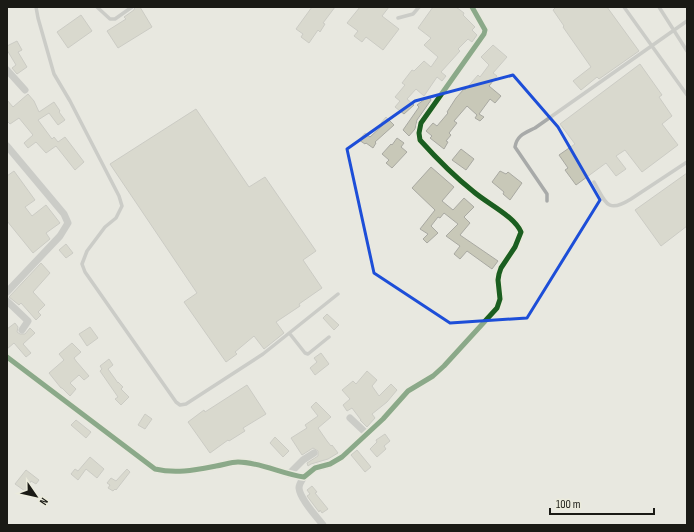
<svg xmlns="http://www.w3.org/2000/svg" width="694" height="532" viewBox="0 0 694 532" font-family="'Sofia Sans Condensed',sans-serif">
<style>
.building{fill:#c8c8b8;stroke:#a9a9a2}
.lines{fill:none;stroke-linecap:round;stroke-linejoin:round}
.service{stroke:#a8aaa9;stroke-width:3.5}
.minor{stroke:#a8aaa9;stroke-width:7}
.cycleway-casing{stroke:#ebebdc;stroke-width:8}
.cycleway{stroke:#1b5e20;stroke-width:5}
.marked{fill:none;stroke:#1d4ed8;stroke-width:3;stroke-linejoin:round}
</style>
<rect width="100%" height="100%" fill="#e8e8e0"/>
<path class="building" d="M135,7H140L152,27L118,48L107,31L126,19L124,17L134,10Z
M312,7H335L323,23L325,24L320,32L318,30L309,43L301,37L303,34L296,29Z
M360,7H389L382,16L399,29L383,50L366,37L362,42L354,36L358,31L347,23Z
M433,7H456L464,13L463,15L475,27L472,30L477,35L472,42L468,39L458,49L460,51L441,72L446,76L442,81L437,77L424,96L416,89L407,99L414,105L404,114L395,107L400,101L395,97L405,85L402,83L412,70L414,71L424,61L431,67L438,57L424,45L431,38L418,28Z
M556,7H607L639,51L599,79L597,77L581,90L573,81L591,67L563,27L564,26L553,10Z
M81,15L92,31L68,48L57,32Z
M17,41L22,50L18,52L27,67L17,74L12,68L16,65L7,50V46Z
M493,45L507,57L493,73L497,76L489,86L501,96L495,103L490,99L479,114L484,117L480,121L475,118L477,115L467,106L454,121L457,123L449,133L451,135L446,141L448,142L444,149L430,138L432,136L426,131L433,123L437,126L448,113L447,112L456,98L464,89L465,90L478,75L480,77L489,65L481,57Z
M640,64L662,95L659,97L672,116L662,124L678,145L642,172L625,150L616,156L626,169L616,176L606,163L576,185L565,170L568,168L559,155L575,144L560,124Z
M28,94L34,101L39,112L54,102L60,111L59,112L65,120L58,125L49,113L38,120L52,139L54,137L58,142L65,137L84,162L75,170L56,146L46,153L36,142L28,148L24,143L33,135L19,118L10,124L7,121V100L13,107Z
M429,96L431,100L417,120L415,129L409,136L403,130L419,107L417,105Z
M196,109L249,187L265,177L316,251L303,260L322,288L299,304L300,306L276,322L284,333L264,349L254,336L235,352L237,354L226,362L184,302L197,293L110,164Z
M386,117L394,125L375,142L376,143L373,148L366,143L365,144L359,140L365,133L370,137L383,125L381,123Z
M397,138L404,143L401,147L407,152L392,168L386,163L389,160L382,154L391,144L392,145Z
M461,149L474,159L466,170L452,160Z
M431,167L454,187L442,201L453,210L464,198L474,207L464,217L470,223L460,235L498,261L492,269L467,251L460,259L454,254L460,246L446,236L458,224L444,213L440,218L438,217L431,226L438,233L427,243L423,239L428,234L420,229L435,210L412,188Z
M14,171L35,200L25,207L32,216L46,205L60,223L46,233L50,239L33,253L7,221V176Z
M500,171L506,174L508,172L522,183L510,200L503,194L504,192L492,182Z
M687,173V226L661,246L635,210Z
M66,244L73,253L66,258L59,250Z
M41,263L50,273L33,292L45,305L38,312L41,315L36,320L21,303L19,305L9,297Z
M327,314L339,325L334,330L323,318Z
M15,323L18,327L17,332L20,334H25L30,328L35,333L23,344L31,353L26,357L14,343L7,349V329Z
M90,327L98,338L87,346L79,334Z
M72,343L81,352L74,358L76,361L89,376L84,380L79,375L70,383L76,389L70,396L62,388H61L49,373L64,360L59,354Z
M321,353L329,364L315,375L310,368L317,362L314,358Z
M109,359L113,365L108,369L118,383V382L123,387L121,389L129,397L121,405L115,399L118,397L100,371L102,369L100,366Z
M367,371L377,380L372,386L379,396L391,384L397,390L387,402L372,414L375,418L367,427L360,420H361L352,408L347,411L343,405L350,399L342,390L353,381L356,384Z
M247,385L266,414L243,428L245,431L229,441L228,440L210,453L188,422L204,410L205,412Z
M316,402L331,417L318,428L327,441L331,446L332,445L338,453L328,459L311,464L308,466L307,463L318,456V451L313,448L302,455L291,438L307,428L305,425L318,416L311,407Z
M145,414L152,419L145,429L138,425Z
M76,420L91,432L86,438L71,425Z
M385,434L390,441L384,446L386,449L377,457L370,449L377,442L376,440Z
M275,437L289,451L283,457L270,443Z
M357,450L371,467L365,472L351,455Z
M90,457L104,469L97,478L86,469L78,480L71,474L75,469L78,471Z
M127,469L130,472L116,490L115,489L113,491L108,488L110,485L107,483L111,478L116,481Z
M26,470L39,480L36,484L31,481L25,491L15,484Z
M312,486L317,492L315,493L328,509L322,513L320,510L319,512L307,496L310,494L307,490Z"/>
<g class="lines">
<path class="service" d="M36,7L38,18L54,74L70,101L119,196L122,206L116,218L105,227L87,251L82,264L85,272L176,402L180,405L186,404L263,354L338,294
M97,7L110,19H115L132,7
M624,7L687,95
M659,7L687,51
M398,18L413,14L419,7
M594,182C606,203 607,214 631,199L687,162
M547,201V194L515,147C517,135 525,133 535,128L687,21
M290,334L305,353L308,354L329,337"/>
<path class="minor" d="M7,70L25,90
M7,146L64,214L68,223L60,236L7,292
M7,301L28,321L22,330
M7,357L155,469C176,474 195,470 216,466C223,465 231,462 238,462C260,462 282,474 304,477L315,468L330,464L342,457L383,419L408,391L433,376L444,366L497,308L500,299L498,280L499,274L501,268L515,247L521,232C514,216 488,204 474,192C455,177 437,159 420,140L419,133L421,123L484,34L485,30L472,7
M350,418L367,434
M289,474L303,460L314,453
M304,477C302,480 299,484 299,488C300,499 316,516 323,525"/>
<g class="cycleway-casing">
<path id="cycleway" d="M7,357L155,469C176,474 195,470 216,466C223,465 231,462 238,462C260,462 282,474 304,477L315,468L330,464L342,457L383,419L408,391L433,376L444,366L497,308L500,299L498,280L499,274L501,268L515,247L521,232C514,216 488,204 474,192C455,177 437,159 420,140L419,133L421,123L484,34L485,30L472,7"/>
</g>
<use href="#cycleway" class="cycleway"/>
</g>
<path d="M0 0H694V532H0ZM513,75L558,127L600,200L527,318L450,323L374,273L347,149L415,101Z" fill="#e8e8e0" fill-opacity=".55" fill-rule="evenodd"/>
<path class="marked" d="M513,75L558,127L600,200L527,318L450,323L374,273L347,149L415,101Z"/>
<rect width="694" height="532" fill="none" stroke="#1a1a15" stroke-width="16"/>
<g transform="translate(36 496) rotate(124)" stroke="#ebebdc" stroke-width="3" paint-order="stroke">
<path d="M0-3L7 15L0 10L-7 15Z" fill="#1a1a15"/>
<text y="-6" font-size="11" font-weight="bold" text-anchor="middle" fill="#1a1a15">N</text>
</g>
<path d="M550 508v6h104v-6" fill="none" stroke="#1a1a15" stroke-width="2"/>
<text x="556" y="508" font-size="12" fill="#1a1a15" stroke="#ebebdc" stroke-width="3" paint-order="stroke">100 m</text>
</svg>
